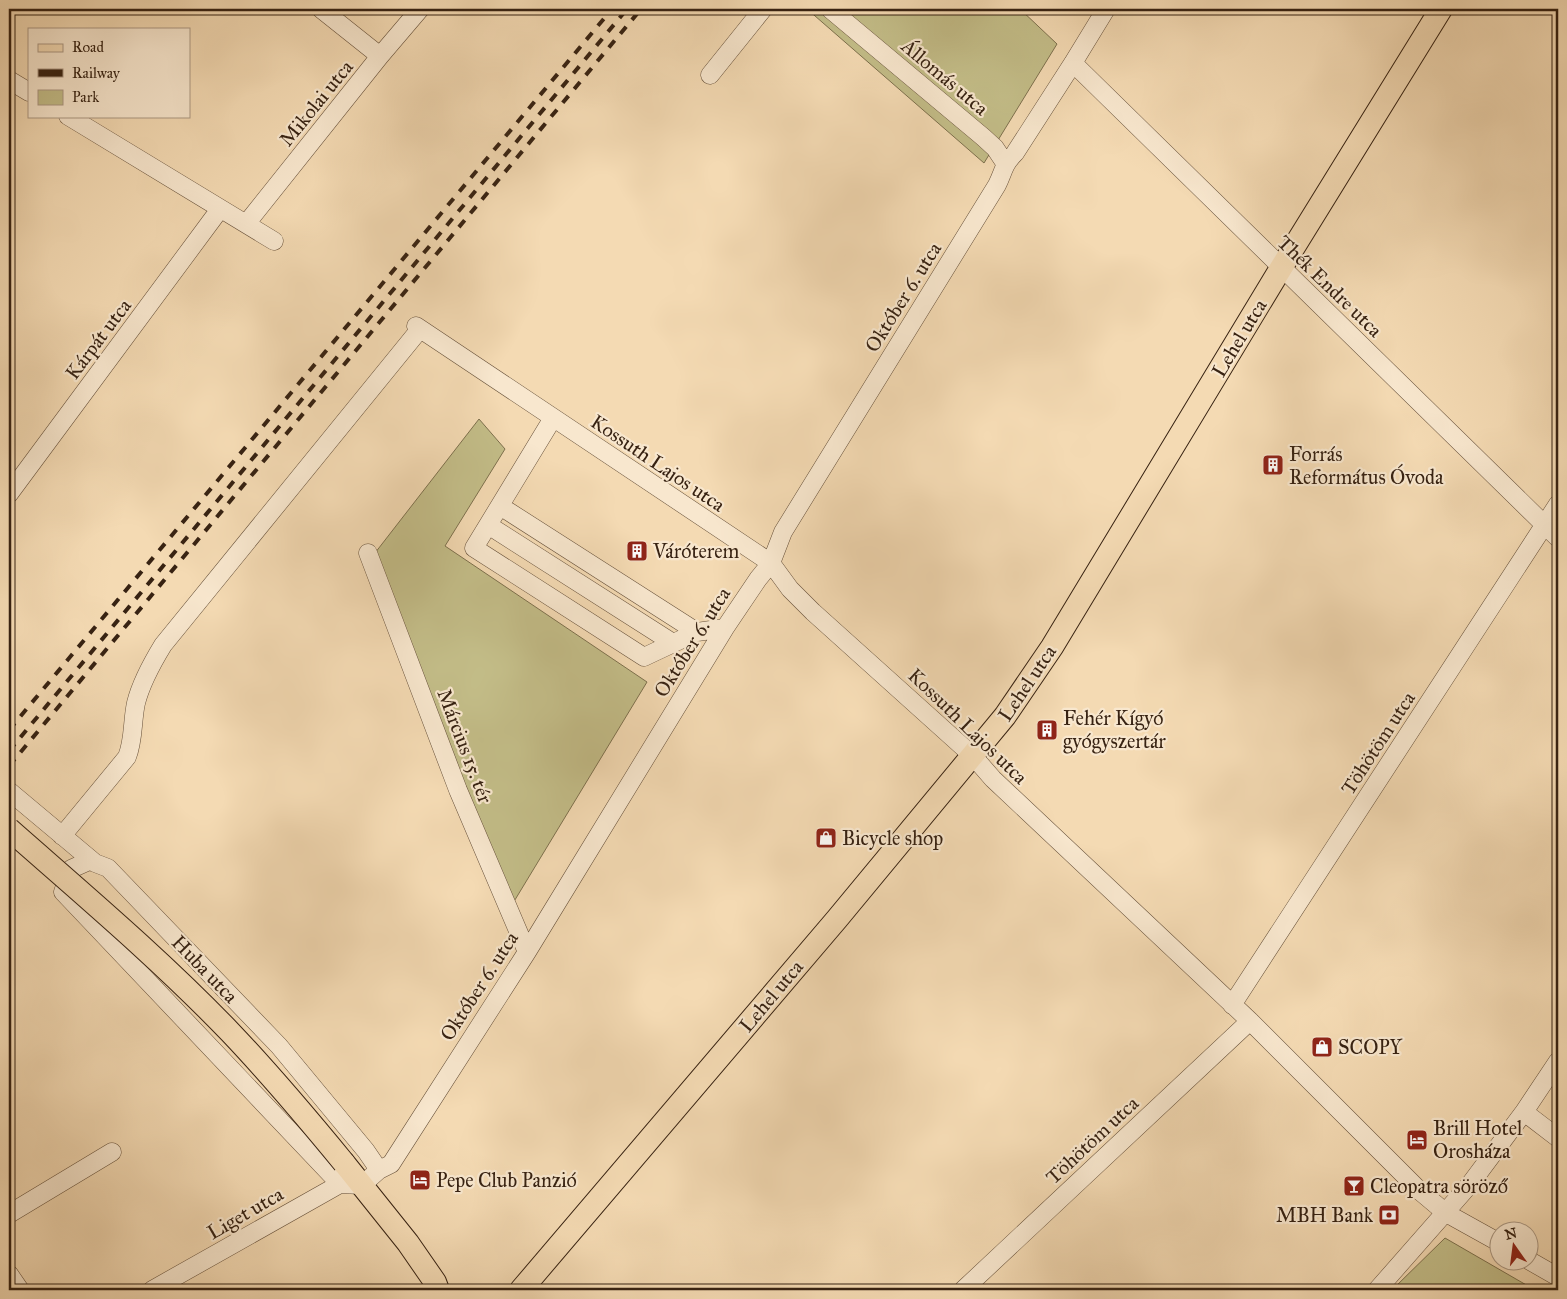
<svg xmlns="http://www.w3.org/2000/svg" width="1567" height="1299" viewBox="0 0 1567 1299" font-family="'IM FELL Great Primer',serif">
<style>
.green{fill:#c3bd88;stroke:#7d704d}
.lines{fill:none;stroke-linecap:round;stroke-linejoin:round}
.minor-casing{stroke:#66503a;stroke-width:19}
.major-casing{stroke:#372212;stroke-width:24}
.minor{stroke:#f8e7ce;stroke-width:18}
.major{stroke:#f4dab3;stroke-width:22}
.rail{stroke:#372212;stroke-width:4;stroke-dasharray:9 9;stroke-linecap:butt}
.major-bridge-casing{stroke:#372212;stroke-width:24;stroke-linecap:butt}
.major-bridge{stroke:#f4dab3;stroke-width:22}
.labels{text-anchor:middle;stroke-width:4.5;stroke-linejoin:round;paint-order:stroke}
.street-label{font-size:20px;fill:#372212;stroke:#f8e7ce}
.poi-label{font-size:20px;fill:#372212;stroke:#f8e7ce;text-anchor:start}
</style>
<rect width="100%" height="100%" fill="#f4dab3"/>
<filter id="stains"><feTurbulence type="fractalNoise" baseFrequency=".004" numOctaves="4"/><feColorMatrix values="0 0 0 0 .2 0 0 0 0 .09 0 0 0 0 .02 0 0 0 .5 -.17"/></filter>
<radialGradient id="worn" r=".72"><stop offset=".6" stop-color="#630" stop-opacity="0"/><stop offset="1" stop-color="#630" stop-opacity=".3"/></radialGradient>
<path class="green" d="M807,9H1020L1057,44L984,163Z
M479,419L505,449L445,546L647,682L507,913L375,553Z
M1445,1238L1535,1290H1392Z"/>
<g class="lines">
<g class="minor-casing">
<path id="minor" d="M321,9L380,56
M830,9L983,137L995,148L1005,163
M1073,63L1558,538
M710,75L763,9
M9,80L29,92
M68,116L274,241
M246,224L380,56L420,9
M416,326L771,563L790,589L813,612L973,756L993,779L1250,1021L1421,1192L1446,1213L1500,1243
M553,418L474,548L644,657L697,632L725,628
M9,494L220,209
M500,506L697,632
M488,525L673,643
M368,553L458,790L527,952
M9,791L95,863L108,868L279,1046L366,1151L379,1170
M62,836L127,757C134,740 132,721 136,703C141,683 152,663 163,645L420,329
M91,860L71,869L63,892L340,1184
M1232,1005L1558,504
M1524,1112L1558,1138
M9,1214L112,1152
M1530,1261L1558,1277
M9,1274L20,1290
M152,1290L340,1184L362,1185L379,1170L391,1164L527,952L725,628L758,579L771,563L783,532L997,185C1004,171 1003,165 1015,153L1073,63L1106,9
M963,1290L1250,1021
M1377,1290L1471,1183L1524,1112L1558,1061"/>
</g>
<g class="major-casing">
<path id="major" d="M344,1163L408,1243L435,1282L438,1290
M521,1290L837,919L1005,716L1052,647L1281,268L1441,9"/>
</g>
<use href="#minor" class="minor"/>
<use href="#major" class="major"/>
<path class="rail" d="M9,730L612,9
M9,751L627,9
M9,766L641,9"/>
<g class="major-bridge-casing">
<path id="major-bridge" d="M9,829C84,895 161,960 230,1032C270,1074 307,1118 344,1163"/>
</g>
<use href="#major-bridge" class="major-bridge"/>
</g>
<defs>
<g id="building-square" transform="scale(1.125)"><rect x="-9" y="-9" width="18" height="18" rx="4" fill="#8f2418" stroke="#f8e7ce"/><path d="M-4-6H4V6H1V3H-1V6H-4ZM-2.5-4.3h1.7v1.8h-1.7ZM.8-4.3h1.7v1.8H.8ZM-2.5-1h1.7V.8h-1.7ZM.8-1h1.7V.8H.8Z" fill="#fff"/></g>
<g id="shop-square" transform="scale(1.125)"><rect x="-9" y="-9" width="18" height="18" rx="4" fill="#8f2418" stroke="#f8e7ce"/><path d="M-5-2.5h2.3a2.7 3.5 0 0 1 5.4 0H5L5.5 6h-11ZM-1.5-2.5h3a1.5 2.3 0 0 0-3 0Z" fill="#fff"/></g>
<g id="hotel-square" transform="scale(1.125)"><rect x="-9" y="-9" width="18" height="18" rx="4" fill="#8f2418" stroke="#f8e7ce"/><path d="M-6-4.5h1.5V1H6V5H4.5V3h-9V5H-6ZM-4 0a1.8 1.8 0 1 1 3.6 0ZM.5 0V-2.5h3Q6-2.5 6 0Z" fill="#fff"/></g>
<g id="bar-square" transform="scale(1.125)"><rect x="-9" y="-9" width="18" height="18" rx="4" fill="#8f2418" stroke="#f8e7ce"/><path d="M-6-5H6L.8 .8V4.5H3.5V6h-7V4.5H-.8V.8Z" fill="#fff"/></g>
<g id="bank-square" transform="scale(1.125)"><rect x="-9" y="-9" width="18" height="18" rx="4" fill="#8f2418" stroke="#f8e7ce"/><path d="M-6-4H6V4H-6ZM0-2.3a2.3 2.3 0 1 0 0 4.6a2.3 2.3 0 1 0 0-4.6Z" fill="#fff"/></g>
</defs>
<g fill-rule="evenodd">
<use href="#building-square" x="1273" y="465"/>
<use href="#building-square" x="637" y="551"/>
<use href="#building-square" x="1047" y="730"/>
<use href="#shop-square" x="826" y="838"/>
<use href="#shop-square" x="1322" y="1047"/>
<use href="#hotel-square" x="1417" y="1140"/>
<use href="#hotel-square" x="420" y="1180"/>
<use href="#bar-square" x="1354" y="1186"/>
<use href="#bank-square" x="1389" y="1215"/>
</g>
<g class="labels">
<g class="street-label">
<text transform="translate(945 77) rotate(40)" y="7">Állomás utca</text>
<text transform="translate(316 103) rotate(-51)" y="7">Mikolai utca</text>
<text transform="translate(1330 286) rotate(44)" y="7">Thék Endre utca</text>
<text transform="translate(903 297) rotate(-58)" y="7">Október 6. utca</text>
<text transform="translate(1239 338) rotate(-59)" y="7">Lehel utca</text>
<text transform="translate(98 339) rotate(-53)" y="7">Kárpát utca</text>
<text transform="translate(658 463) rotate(34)" y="7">Kossuth Lajos utca</text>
<text transform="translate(692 642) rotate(-58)" y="7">Október 6. utca</text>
<text transform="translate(1027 683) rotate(-56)" y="7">Lehel utca</text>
<text transform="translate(968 726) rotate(44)" y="7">Kossuth Lajos utca</text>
<text transform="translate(1378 743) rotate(-57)" y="7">Töhötöm utca</text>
<text transform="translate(465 746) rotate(69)" y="7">Március 15. tér</text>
<text transform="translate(205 969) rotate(46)" y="7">Huba utca</text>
<text transform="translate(479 986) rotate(-57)" y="7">Október 6. utca</text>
<text transform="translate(771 996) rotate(-50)" y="7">Lehel utca</text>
<text transform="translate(1092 1140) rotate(-43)" y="7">Töhötöm utca</text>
<text transform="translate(245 1213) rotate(-30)" y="7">Liget utca</text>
</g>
<g class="poi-label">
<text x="1289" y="461">Forrás<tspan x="1289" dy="23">Református Óvoda</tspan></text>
<text x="653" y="558">Váróterem</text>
<text x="1063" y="725">Fehér Kígyó<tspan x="1063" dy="23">gyógyszertár</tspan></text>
<text x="842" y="845">Bicycle shop</text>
<text x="1338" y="1054">SCOPY</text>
<text x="1433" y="1135">Brill Hotel<tspan x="1433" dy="23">Orosháza</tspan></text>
<text x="436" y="1187">Pepe Club Panzió</text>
<text x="1370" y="1193">Cleopatra söröző</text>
<text x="1373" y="1222" text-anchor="end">MBH Bank</text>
</g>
</g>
<rect width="1567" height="1299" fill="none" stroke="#f4dab3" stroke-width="30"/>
<rect x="10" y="10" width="1547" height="1279" fill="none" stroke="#372212" stroke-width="2.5"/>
<rect x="15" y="15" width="1537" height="1269" fill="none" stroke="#372212"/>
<rect x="28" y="28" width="162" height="90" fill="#f8e7ce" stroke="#ab9883"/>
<rect x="38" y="44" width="25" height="8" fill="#f4dab3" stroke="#ab9883"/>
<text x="72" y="52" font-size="15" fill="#372212">Road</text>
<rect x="38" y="69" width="25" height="8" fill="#372212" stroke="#ab9883"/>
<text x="72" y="78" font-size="15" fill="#372212">Railway</text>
<rect x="38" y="90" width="25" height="15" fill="#c3bd88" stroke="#ab9883"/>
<text x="72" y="102" font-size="15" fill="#372212">Park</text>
<g transform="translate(1514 1246) rotate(346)"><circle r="24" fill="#f8e7ce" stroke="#ab9883"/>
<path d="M0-4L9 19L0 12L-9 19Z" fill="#8f2418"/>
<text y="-8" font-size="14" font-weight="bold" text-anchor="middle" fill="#372212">N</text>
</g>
<rect width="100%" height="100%" filter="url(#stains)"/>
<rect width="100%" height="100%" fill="url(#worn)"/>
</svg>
